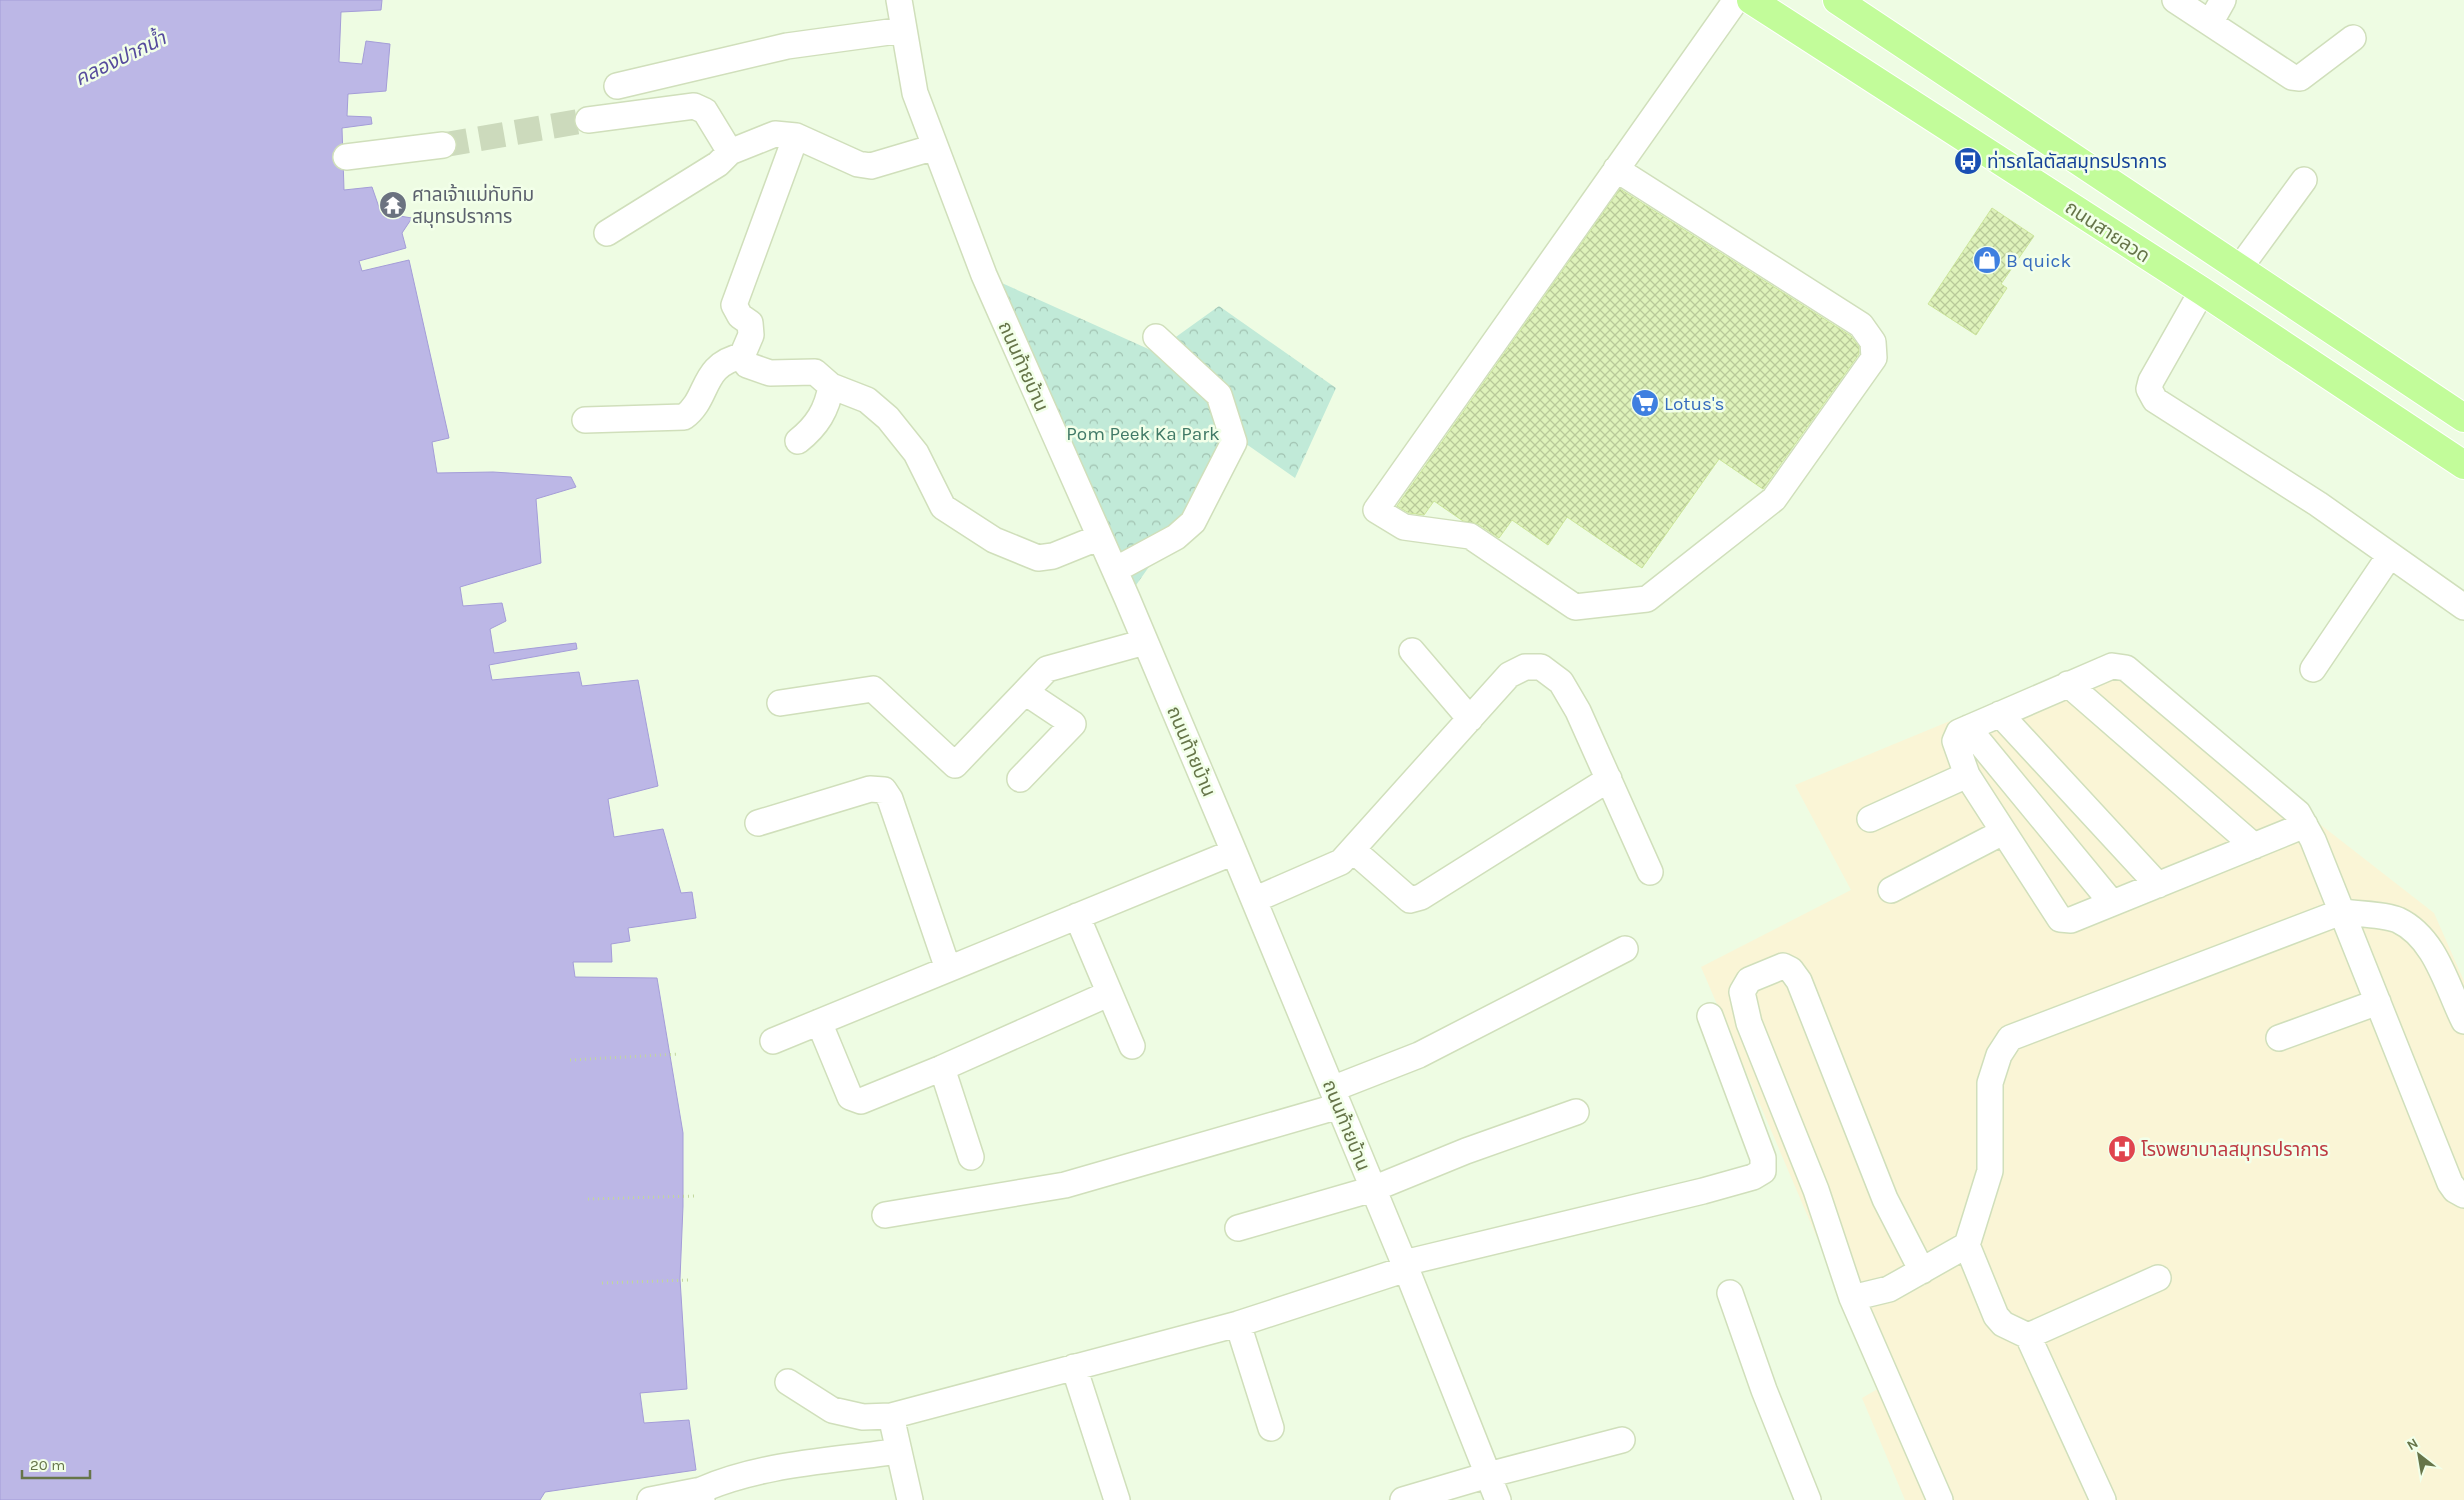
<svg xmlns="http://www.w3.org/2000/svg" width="2464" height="1500" viewBox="0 0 2464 1500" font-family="Karla,'Noto Sans Thai',sans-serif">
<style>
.medical{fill:#faf5d6}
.park{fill:url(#park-crowns)}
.water{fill:#bcb7e6;stroke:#a49dd8}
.building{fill:url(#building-cross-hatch);stroke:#cbe59a}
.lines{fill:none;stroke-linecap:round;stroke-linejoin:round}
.minor-tunnel{stroke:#ccdabc;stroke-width:25;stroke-dasharray:25 12;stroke-linecap:butt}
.minor-casing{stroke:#d0dfbb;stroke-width:28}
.major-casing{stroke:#fff;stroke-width:30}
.path{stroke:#c2d79d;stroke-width:3;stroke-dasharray:1 4;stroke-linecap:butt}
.minor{stroke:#fff;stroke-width:25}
.major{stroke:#c2fc9a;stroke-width:28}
.labels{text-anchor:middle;stroke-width:5;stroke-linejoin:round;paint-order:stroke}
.transit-label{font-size:19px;fill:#164399;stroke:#f2ffe9;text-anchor:start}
.worship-label{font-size:19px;fill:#5b616d;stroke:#f2ffe9;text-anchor:start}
.street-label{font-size:19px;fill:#667549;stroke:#f2ffe9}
.shop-label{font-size:19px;fill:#366cbe;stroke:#f2ffe9;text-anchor:start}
.park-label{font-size:19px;fill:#417a67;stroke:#f2ffe9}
.health-label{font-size:19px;fill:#be3a42;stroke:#f2ffe9;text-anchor:start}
.water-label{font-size:20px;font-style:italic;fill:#564b9d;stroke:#f2ffe9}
</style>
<defs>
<pattern id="park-crowns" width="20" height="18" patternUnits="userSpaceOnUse" patternTransform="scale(1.25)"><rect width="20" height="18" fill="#c1ead8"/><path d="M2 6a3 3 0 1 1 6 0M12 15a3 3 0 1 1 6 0" fill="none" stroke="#a1c2b1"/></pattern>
<pattern id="building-cross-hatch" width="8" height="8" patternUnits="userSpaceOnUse" patternTransform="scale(1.25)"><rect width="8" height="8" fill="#def2ba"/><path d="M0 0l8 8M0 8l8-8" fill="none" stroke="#b8c999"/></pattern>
</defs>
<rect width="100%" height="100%" fill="#eefce3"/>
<path class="medical" d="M2105,657L2434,913L2464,981V1500H1905L1862,1398L1881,1387L1701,967L1851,890L1795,785Z"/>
<path class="park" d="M984,275L1155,352L1219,306L1336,388L1295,478L1239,439L1127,598Z"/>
<path class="water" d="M0,0H382L381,10L341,12L339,62L362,64L366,41L390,44L386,91L348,94L347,116L371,117L372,124L342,128L344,190L372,187L381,213L412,218L402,233L406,248L359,261L362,271L409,260L449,438L432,442L437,473L493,472L571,477L576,487L536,499L541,563L460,587L463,606L502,603L506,621L490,629L494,653L576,643L577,649L489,665L492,680L579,672L582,686L638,680L658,786L608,799L614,837L663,829L681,893L692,892L696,918L628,928L630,941L611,944L612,962H573L575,977L657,978L683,1133V1206L680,1279L687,1389L640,1393L644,1423L689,1420L696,1470L545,1492L540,1500H0Z"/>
<path class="building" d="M1620,189L1851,336L1859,347V354L1763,489L1719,459L1642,568L1567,517L1548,545L1512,520L1499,538L1478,524L1463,521L1434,501L1424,515L1409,513L1397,506Z
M1992,208L2034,236L2001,284L2007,288L1976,335L1928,304Z"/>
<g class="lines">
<path class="minor-tunnel" d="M443,145L588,120"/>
<g class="minor-casing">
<path id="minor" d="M899,0L915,93L984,275L1127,598L1234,852L1404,1263L1498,1500
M2175,0L2292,77L2300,78L2353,38
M2210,23L2223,0
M617,86L787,46L904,30
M588,120L694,106L705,111L730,152
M796,136L734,305L740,316L750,323L751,335L742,356L747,365L770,373L815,372L831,386C827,410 817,426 798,441
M346,157L443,145
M1616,169L1861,325L1873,342L1874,358L1774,499L1647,599L1575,607L1470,536L1404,527L1376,510L1736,0
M607,233L718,164L730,152L775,134L796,136L858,164L871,166L935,147
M2239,269L2304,180
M2202,291L2151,381L2149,389L2155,400L2318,504L2464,607
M831,386L867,400L888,418L916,453L943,507L994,540L1038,558L1053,556L1100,537
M585,420L684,417C710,398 700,365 742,356
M1115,570L1176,537L1193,522L1234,442L1219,395L1156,337
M1412,651L1470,719
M2313,669L2390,555
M2068,684L2254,846
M780,703L873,689L955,765L1047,669L1145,642
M2000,714L2158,885
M1968,728L2112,903
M1020,779L1073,724L1025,692
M1870,819L1967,775
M758,823L870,789L884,790L890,799L948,969
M2305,825L2071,920L2060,919L1967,775L1955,741L1959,732L2112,666L2126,668L2298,813L2313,840L2450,1183L2455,1190L2464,1195
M1354,851L1410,900L1421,897L1609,779
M1891,890L2003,832
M1254,900L1341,862L1509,675L1525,667H1541L1561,682L1578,711L1650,872
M1077,916L1132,1046
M819,1022L850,1097L861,1101L942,1068L1108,994
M2279,1038L2378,1002
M773,1041L1234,852
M942,1068L971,1157
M1332,1089L1419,1055L1625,949
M885,1215L1065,1185L1339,1106
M1238,1228L1373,1189L1466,1151L1576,1112
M1967,1245L1996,1316L2003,1324L2028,1336L2103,1500
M1404,1263L1703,1191L1753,1177L1763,1171V1158L1710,1016
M1922,1271L1885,1199L1799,981L1791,970L1783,966L1749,980L1742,992L1749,1023L1816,1190L1852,1298L1940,1500
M1730,1293L1764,1390L1808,1500
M1852,1298L1889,1289L1967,1245L1990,1171V1083L1999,1055L2010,1038L2341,912C2357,914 2384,914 2398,920C2436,938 2447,987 2464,1021
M1238,1324L1271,1428
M2028,1336L2158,1278
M1074,1367L1117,1500
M788,1382L832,1410L863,1417L891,1416L1238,1324L1406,1269
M891,1416L910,1500
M650,1500L701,1490
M702,1500L701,1490C763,1463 833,1461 899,1451
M1403,1500L1488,1475L1622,1440"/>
</g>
<g class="major-casing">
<path id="major" d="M1751,0L2202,291L2464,465
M1837,0L2464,418"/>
</g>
<path class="path" d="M570,1060L679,1054
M588,1199L695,1196
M602,1283L690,1280"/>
<use href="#minor" class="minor"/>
<use href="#major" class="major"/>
</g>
<defs>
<g id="bus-disc" transform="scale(1.4375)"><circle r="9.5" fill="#1a4fb4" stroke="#f2ffe9"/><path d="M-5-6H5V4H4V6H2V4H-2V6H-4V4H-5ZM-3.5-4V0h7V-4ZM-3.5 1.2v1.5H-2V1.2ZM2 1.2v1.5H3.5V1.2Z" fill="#fff"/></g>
<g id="temple-disc" transform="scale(1.4375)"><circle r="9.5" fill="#6b7280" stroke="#f2ffe9"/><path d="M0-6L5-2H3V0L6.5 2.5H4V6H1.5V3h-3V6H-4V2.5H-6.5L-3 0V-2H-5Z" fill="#fff"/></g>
<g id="shop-disc" transform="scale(1.4375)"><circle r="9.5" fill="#3f7fe0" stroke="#f2ffe9"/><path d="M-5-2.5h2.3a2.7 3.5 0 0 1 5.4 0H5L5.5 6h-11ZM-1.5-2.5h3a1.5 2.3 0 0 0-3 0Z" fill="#fff"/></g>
<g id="supermarket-disc" transform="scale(1.4375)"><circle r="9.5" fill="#3f7fe0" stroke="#f2ffe9"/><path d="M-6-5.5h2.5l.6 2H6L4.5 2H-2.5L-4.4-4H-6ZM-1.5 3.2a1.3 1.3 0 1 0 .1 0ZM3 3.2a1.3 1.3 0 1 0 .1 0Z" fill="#fff"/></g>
<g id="hospital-disc" transform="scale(1.4375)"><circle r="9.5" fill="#e0444e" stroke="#f2ffe9"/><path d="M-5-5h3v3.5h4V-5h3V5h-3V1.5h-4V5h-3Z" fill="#fff"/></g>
</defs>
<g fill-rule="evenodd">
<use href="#bus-disc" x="1968" y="161"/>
<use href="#temple-disc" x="393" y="205"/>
<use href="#shop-disc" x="1987" y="260"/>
<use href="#supermarket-disc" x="1645" y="403"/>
<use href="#hospital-disc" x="2122" y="1149"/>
</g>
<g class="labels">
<g class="transit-label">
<text x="1987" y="168">ท่ารถโลตัสสมุทรปราการ</text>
</g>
<g class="worship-label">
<text x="412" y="201">ศาลเจ้าแม่ทับทิม<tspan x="412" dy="22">สมุทรปราการ</tspan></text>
</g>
<g class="street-label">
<text transform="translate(2108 231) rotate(33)" y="7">ถนนสายลวด</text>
<text transform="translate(1024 366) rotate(66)" y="7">ถนนท้ายบ้าน</text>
<text transform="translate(1192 751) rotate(67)" y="7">ถนนท้ายบ้าน</text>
<text transform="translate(1347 1125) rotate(68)" y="7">ถนนท้ายบ้าน</text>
</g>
<g class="shop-label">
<text x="2006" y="267">B quick</text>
<text x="1664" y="410">Lotus's</text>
</g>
<g class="park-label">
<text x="1143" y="440">Pom Peek Ka Park</text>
</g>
<g class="health-label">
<text x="2141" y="1156">โรงพยาบาลสมุทรปราการ</text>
</g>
<g class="water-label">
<text transform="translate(120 58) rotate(-26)" y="7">คลองปากน้ำ</text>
</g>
</g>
<g transform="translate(2419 1455) rotate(329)" stroke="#f2ffe9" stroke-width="4" paint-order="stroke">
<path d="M0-4L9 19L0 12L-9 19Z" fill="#667549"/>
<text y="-8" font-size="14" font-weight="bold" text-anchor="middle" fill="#667549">N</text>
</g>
<path d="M22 1470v8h68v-8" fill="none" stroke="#667549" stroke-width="2.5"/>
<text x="30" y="1470" font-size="15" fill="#667549" stroke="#f2ffe9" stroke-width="4" paint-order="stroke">20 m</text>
</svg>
